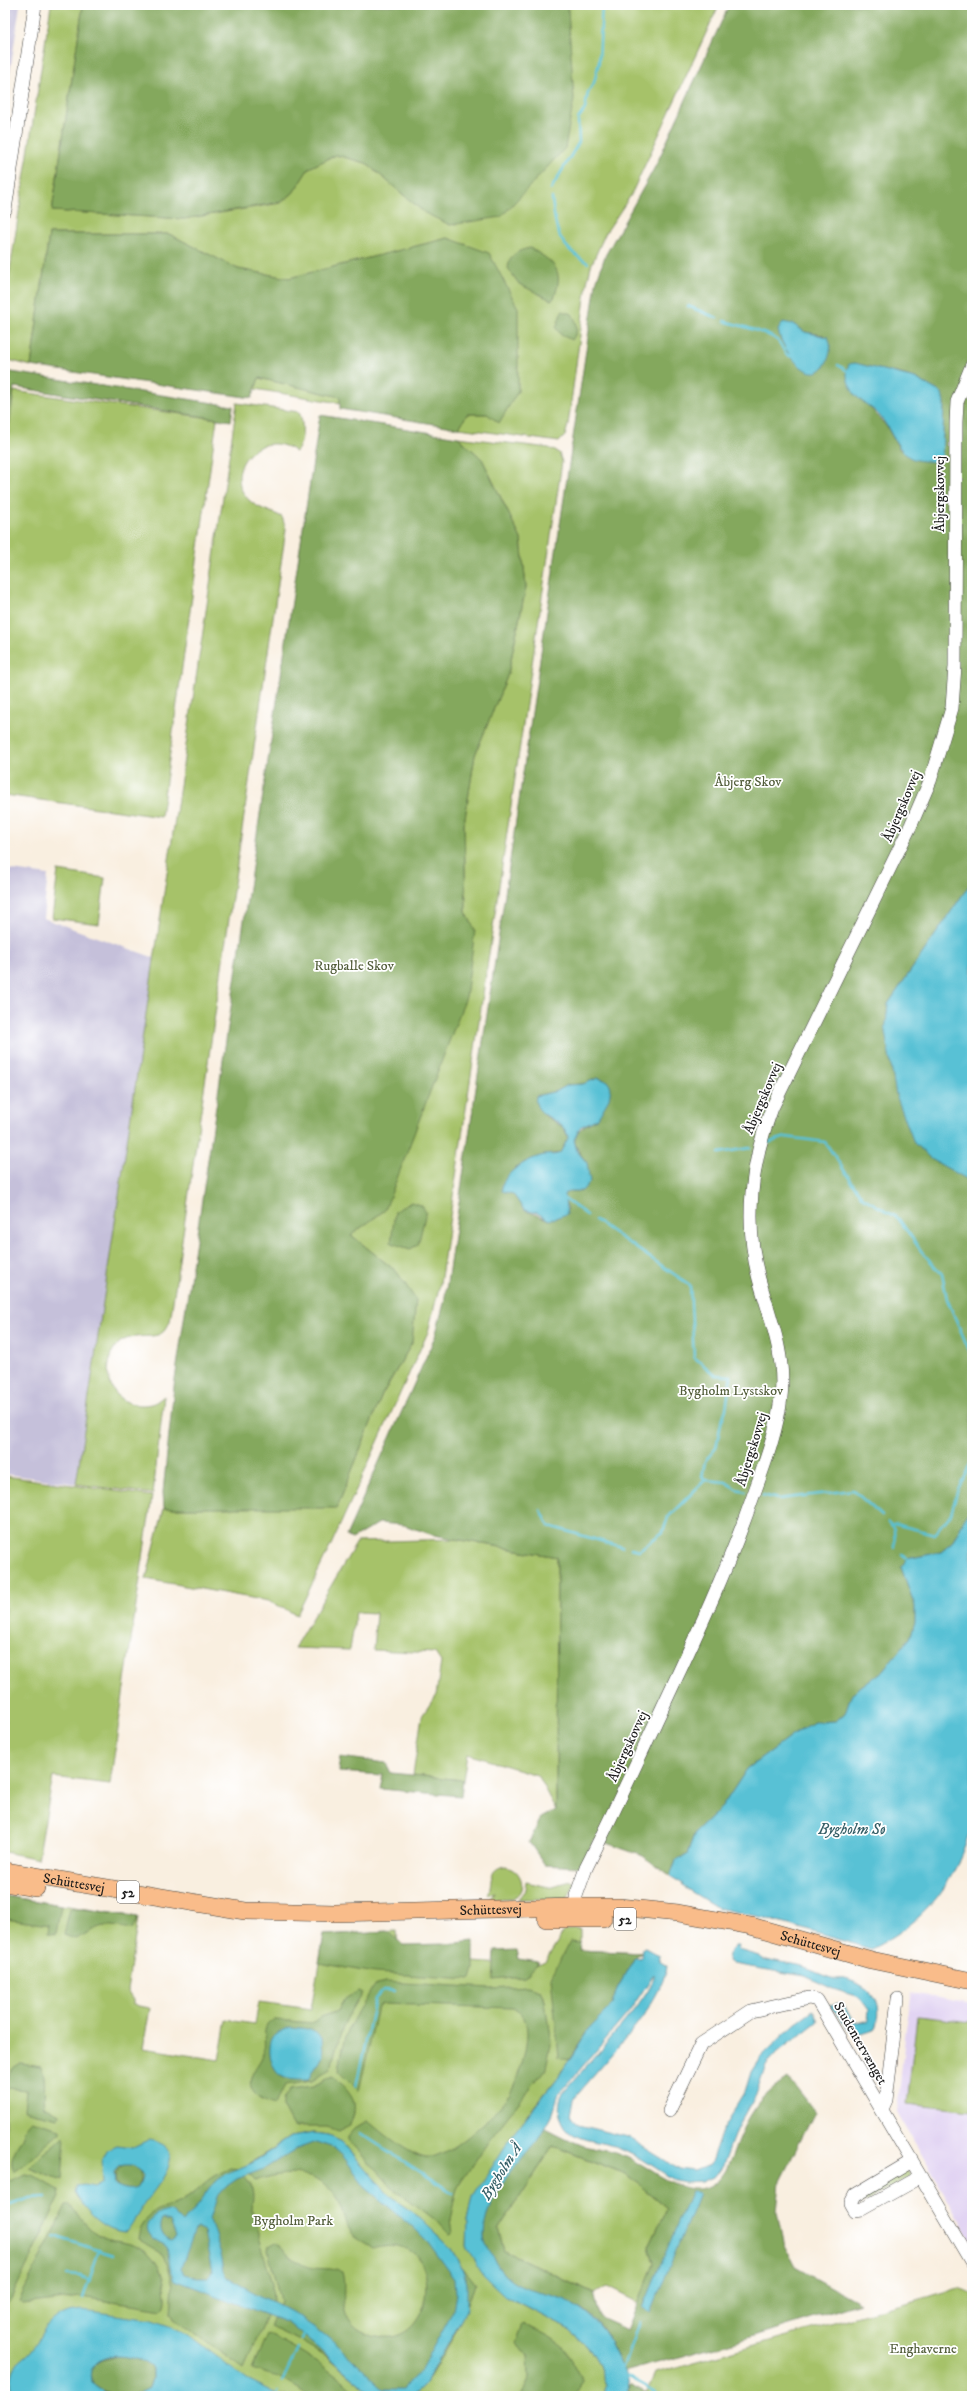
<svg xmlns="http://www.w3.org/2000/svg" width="977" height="2401" viewBox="0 0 977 2401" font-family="'IM FELL DW Pica',serif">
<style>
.built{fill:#e2d4f3}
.industrial{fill:#c5c0da}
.green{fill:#a6c269;stroke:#616f42}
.forest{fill:#84a85d;stroke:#50623c;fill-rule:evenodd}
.water{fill:#58c1d5;stroke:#3a6e78;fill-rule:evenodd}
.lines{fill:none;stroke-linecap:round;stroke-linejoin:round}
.stream{stroke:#58c1d5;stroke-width:2.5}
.minor-casing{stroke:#3d3c39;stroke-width:14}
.major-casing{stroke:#3d3c39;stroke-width:18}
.minor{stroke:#fff;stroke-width:13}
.major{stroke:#f9bc8a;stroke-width:17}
.labels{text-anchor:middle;stroke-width:3.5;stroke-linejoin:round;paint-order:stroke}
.shield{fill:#fff;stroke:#606060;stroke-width:1}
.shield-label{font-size:13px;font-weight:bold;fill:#1c1c1c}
.street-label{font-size:14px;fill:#1c1c1c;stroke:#fff}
.park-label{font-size:14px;fill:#535e3b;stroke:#fff}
.water-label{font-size:15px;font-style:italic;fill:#345e66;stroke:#fff}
</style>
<rect width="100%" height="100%" fill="#fff"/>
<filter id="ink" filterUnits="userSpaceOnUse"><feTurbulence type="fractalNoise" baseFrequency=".025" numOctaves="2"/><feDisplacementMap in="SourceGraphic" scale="8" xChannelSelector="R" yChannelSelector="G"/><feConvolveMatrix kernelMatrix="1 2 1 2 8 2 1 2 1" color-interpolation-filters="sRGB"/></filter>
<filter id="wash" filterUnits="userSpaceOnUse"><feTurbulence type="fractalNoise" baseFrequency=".012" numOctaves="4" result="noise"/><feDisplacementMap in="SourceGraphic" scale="16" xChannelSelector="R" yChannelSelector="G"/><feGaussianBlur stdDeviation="0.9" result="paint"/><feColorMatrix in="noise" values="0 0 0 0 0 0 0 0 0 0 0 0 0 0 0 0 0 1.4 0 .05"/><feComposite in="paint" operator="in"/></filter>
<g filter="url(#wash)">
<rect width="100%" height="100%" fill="#f9efe0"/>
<path class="built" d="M912,1993L972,2004V2241L897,2112L906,2028Z"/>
<path class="industrial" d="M5,5H20L5,106Z
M5,869L48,875L43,918L155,958L76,1484L5,1474Z"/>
<path class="green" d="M51,5H83L52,211L184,219L281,203L293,193L309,168L336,155L366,163L425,213L568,10L566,5H719L631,195L605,234L591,266L587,283L568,425L565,436L559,442L459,428L467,414H487L448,238L289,278L238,269L169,234H49L31,366L5,359V302Z
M259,378L341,397L340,403L255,389Z
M14,391L217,419L161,817L5,795V458Z
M237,403L299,412C304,422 304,443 296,452C260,425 220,472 249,500C258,509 271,511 282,517L286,529L170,1322C168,1325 166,1330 163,1332C152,1342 125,1328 112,1352C110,1355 110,1361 109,1364C104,1390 125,1410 151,1404C156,1403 160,1399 164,1396L153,1494L76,1484Z
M458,437L549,448L559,453L562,462L440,1284L428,1332L331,1545L297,1615L268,1601L146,1579L164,1508L337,1507L382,1395L412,1343L397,1272L351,1235L385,1210L475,930L466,912L464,824L475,755L508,674L526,587L521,539L482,459Z
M58,871L105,878L99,924L52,918Z
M5,1476L152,1496L110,1784L53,1777L38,1859L5,1852Z
M454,1539L557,1557L556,1810L537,1775L467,1754L463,1780L413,1775L422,1716L436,1695L441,1662L435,1653L373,1650L376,1613L356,1612L350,1650L294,1648L357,1542Z
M505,1866C522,1868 530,1893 510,1899C505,1900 497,1899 491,1899L495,1892L488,1895C493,1883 487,1869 505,1866Z
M571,1881L575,1883L567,1899H518L525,1890L526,1882L549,1887Z
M5,1896L138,1917L127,1991L133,2000V2005L150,2008L143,2048L219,2060L226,2020L255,2024L259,2002L311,2009L324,1935L397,1931L398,1957L534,1966L545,1961L565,1930L580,1929V1950L641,1953L635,1957L559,2076L531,2110L473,2197L468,2220L467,2249L505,2296L568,2329L587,2345L599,2365L606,2385L604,2396H5Z
M917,2016L972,2022V2111L907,2104Z
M553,2146L626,2174L667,2208L649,2246L654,2264L639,2303L605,2286L594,2293L505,2251L499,2229Z
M907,2169L911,2176L858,2205L857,2200Z
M959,2288L972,2293V2396H653L646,2393L655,2373Z"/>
<path class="forest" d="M83,5H566L568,10L574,99L565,148L501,217L450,225L425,213L366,163L336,155L309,168L293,193L281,202L184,219L52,211Z
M729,5H972V881L888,1004L966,1178L972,1182V1504L952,1543L941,1552L907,1559L901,1567L915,1606V1623L910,1638L884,1670L851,1695L845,1713L836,1721L814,1722L793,1735L747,1769L722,1807L695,1833L687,1855L676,1861L670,1876L643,1856L595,1839L579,1867L545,1865L529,1842L541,1818L556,1810L557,1557L433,1535L404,1525L379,1523L352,1539L346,1536L435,1337L444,1303L596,283L605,256L656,165ZM793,324L805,332L824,335L790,356L780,338ZM894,372L915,378L942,393L944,403L942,460L900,450L887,427L869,406ZM598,1078V1118C572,1132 567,1138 587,1163L582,1191H570L564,1194L563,1198L568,1209L549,1220L524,1210L513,1194L502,1187L515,1168L525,1162L544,1155L560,1153L568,1138L564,1128L544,1115L536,1096L557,1091L568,1085L583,1084Z
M49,234H169L238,269L289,278L448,238L489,253L518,308V391L499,423L487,414H467L459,428L340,409V397L259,378L252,398L31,366Z
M530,248C554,262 565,269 554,298L551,300L519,284L508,268C510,254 517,251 530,248Z
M562,311L572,314C578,324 579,330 572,340L561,335L556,328Z
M5,371L233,406L231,421L14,387L5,449Z
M320,415L458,437L482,459L521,539L526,587L508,674L475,755L464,824L466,912L475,930L466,997L385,1210L351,1235L397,1272L416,1300L412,1343L382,1395L337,1508H164L163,1492L174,1386Z
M411,1202L422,1206L426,1212L418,1245L410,1249L391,1243L395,1211Z
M340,1757L386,1763L391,1773L463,1780L461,1796L380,1789L383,1775L338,1772Z
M5,1896L61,1905L56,1934L48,1933L49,1925L5,1919Z
M70,1909H84L138,1917L132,1929C121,1928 107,1923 97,1928C90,1931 83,1936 75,1939L64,1935Z
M388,1931L403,1945L447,1944L474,1941V1969L471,1979L375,1973L319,1963L324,1935Z
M570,1941L581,1942L580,1950L641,1953L635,1957L617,1989L612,2005L590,2027L569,2059L559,2057L551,1977Z
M516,1950L518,1959L539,1962L525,1977L493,1980L495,1951Z
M386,1982L491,1988L528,1986L540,1990L545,2001L551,2045L546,2068L490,2139L457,2188L450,2219L452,2233L449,2234L438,2222L391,2186L348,2139V2136L355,2128L368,2120C382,2132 409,2155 426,2158C445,2162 496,2114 507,2098C518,2082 543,2014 512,2008L382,2004L378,2007L359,2091L339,2071C344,2032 353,2016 376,1984Z
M358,1991L362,1993C345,2016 337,2041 331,2069L312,2081L286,2085L280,2093L275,2105C263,2102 247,2093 251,2078C253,2069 261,2062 264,2052C266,2040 260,2024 275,2020L315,2023L320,2017L338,2011L345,1999ZM323,2054L319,2061L282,2077Z
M21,2063L41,2066C47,2079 43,2092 45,2106L59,2114L58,2118L24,2110L26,2090L6,2088L5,2097C5,2080 6,2071 21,2063Z
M333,2076C350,2093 362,2102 349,2126L338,2131L327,2127H296L292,2125L283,2108V2099L290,2089L313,2086Z
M788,2078L815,2112L780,2181L777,2212L784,2246L795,2267L860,2303L748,2338L624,2372C614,2348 603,2322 580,2308C561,2296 523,2293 509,2281C505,2277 502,2271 498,2267C493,2259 485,2246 484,2237C481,2198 523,2155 546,2128C558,2134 571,2141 584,2146C598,2150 612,2151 626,2156C656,2169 699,2215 726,2169C732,2158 735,2146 740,2135C751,2109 765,2093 788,2078ZM553,2146L626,2174L667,2208L649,2246L654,2264L627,2330L600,2318L594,2293L505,2251L499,2229Z
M31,2121L61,2129V2132C43,2143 32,2161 14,2172C8,2159 16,2149 22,2138C25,2131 24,2127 31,2121Z
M314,2133L328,2135L341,2141L388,2194L412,2211L450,2247L462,2268L475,2284C467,2311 434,2382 412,2396H374L327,2357L300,2341L270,2327L280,2301L268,2250L269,2246L276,2242C285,2250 296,2263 308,2267C320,2270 331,2267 342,2272C347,2287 339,2305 349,2319C356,2330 365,2333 377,2336C437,2351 451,2226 373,2248C366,2243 352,2236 349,2229C345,2220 344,2210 338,2200C321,2170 285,2170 255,2181L244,2167L291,2137Z
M65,2136L62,2181L30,2168L41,2155Z
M115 2178a13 13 0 1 1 26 0a13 13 0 1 1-26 0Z
M230,2168L238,2169L251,2185L253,2194L252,2211L272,2284L273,2302L244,2369L174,2319L171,2313L173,2285L168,2266L161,2253L138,2239C140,2213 165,2209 184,2199C194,2194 201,2185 211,2178C216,2174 224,2172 230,2168Z
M26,2174L33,2175L59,2190L60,2196L10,2301L5,2304V2183Z
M66,2205H70C78,2214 87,2228 97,2234C107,2240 115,2240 126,2242C150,2247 161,2265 165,2287C166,2295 168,2304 162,2310L81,2297L22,2304L19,2301Z
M522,2324C559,2339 565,2344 583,2381L577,2396H521L530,2378L529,2356L515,2343Z
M267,2334C304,2351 330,2370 361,2396H311L280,2378L252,2369Z
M118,2356C132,2357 141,2358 152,2368V2378L149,2387C129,2401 111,2397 92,2383C88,2361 101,2360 118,2356Z
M629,2384L653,2396H627Z"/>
<path class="water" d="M783,322L793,324L805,332L828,337C831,344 831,349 829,356C816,396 782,352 778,330Z
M855,363L915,378L942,393L944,403L942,460L939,462C930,461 917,462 909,457C894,446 890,426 877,413C868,404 856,400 851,388C847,380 845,372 849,364Z
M972,881V1182L931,1159L914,1143L896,1095L885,1032L888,1004Z
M598,1078L607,1081L611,1087L609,1099L598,1118L580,1127L574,1140L577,1151L587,1163L590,1182L582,1191H570L564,1194L567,1214L549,1220L537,1213L524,1210L513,1194L502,1191C500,1173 531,1157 545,1155C551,1154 554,1156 560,1153L568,1138C566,1117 532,1119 536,1096L557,1091L568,1085L583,1084Z
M972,1504V1824C956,1883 926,1922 871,1949L765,1918L718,1908L682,1886L683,1884L670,1876L676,1861L687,1855L695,1833L722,1807L747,1769L793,1735L814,1722L836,1721L845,1713L851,1695L884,1670L910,1638L915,1623V1606L901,1567L907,1559L941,1552L952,1543Z
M736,1945H739L738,1950L759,1956L763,1959C776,1963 789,1964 802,1967C812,1970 821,1975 831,1978C836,1980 840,1978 845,1979C871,1986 885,2002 876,2028C854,2037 851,2034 839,2016C836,2012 833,2010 830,2005L839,2003L846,2007L854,2022L868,2021L869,2010L859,1997L833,1989L805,1976L732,1964L728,1961L729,1953Z
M645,1948L658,1955L659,1960L667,1965C662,2006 601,2065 574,2099L571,2115L578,2125L627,2137L679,2169L695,2171L710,2165L722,2131L744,2095L751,2072L760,2058L795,2024L813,2011L818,2021L778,2052L766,2065L756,2095L736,2130L723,2165L715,2176L702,2182L685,2183L676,2181C658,2170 640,2156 620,2148C599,2139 569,2144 561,2118C558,2108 559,2100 564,2092C578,2074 658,1990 654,1974L629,2012L559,2094C555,2106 553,2116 546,2127C523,2162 485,2190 484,2236C484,2242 489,2250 492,2255C511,2301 549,2285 581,2309C598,2321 609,2338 617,2356C624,2371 630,2380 627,2396H604L606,2385L599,2365L587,2345L568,2329L505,2296L482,2274L467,2249L468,2220L473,2197L513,2134L559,2076L590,2027L612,2005L617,1989L635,1957L641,1958L642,1949Z
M290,2027C303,2028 312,2028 322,2038L323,2054L309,2080C300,2080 289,2081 281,2076C271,2070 267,2049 272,2039C275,2032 284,2030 290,2027Z
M314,2133L328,2135L341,2141L388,2194L412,2211L450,2247L462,2268L467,2283V2309L425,2384L412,2396H374L288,2323L175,2280L170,2267L167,2247C163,2243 154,2241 151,2236C140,2224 157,2214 167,2211L172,2212L183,2223L210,2187L225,2174L252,2163L291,2137ZM316,2142L334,2148L343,2156L367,2189L412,2226L428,2242L455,2279L456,2293L453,2311L420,2371L403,2389H383C355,2362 325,2331 292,2312C269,2300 246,2289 225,2276L221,2254L210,2220L217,2197L227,2186L237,2179L264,2169L294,2150ZM163,2219L170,2221L176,2237L171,2241C162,2238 158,2228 163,2219ZM198,2229L204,2232L212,2272L208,2277H197L185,2274L181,2268L195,2230Z
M148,2140C197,2147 152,2191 140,2210C134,2218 134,2226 125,2232C104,2231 85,2211 75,2193L77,2186L84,2185L94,2187L103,2182L102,2158L106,2150L117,2145L133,2147ZM125,2166H132L143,2175C141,2192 129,2192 115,2185L114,2173L118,2167Z
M691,2191L699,2194L651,2312L643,2308Z
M82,2310L152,2320L172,2327L187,2335L247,2380L280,2396H132L149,2387L152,2378V2368C134,2352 85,2348 92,2383L105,2392L119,2396H10C11,2385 11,2372 18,2363C23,2358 30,2354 34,2347C47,2323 52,2313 82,2310Z"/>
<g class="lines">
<path class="stream" d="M551,189L579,142L578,119L585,109L588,92L594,83L599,62L602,5
M552,198C555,229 558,247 588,263
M688,306L717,318
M724,321C737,325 768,332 777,340C783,345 783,356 793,357
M838,365L849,372
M970,457H972
M767,1143L786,1137L825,1142L862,1197L898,1218L922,1252L942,1274L947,1299L972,1357
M719,1153L750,1148
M563,1198L587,1215
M595,1220L690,1285L694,1357L715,1375L731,1376L726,1409L721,1423L716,1448L705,1461L702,1477L705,1480L726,1482L736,1489L746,1491
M762,1495L779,1499L853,1490L882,1516
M541,1510L549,1526L622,1547
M888,1522L894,1529L895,1547
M890,1525L894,1524L935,1534L951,1514L958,1489L972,1461
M631,1548L639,1550L663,1532L668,1517L705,1480
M902,1554L907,1559
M356,2086L375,1999L383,1990L394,1991
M360,2133L453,2193
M5,2207L30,2198L46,2197
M54,2236L113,2255
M67,2275L80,2276L90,2280
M83,2298L99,2250
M301,2340L303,2335
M620,2369L624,2365L639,2322
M624,2378L628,2377L663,2396
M282,2382L298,2348
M278,2395L279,2393"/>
</g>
</g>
<g filter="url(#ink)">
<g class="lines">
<g class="minor-casing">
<path id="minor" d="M5,210L35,5
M576,1907V1896L586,1868C614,1812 640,1756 666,1700C697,1634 727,1570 751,1502C763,1468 777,1433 781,1397C786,1356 770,1318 759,1279C744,1222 751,1162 772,1108L911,825L930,781L952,708L955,666L956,422L957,402L972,365
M882,2109L886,2100L898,1999
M669,2111L701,2044L751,2011L809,1998L817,2000L972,2263
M912,2161L855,2195L851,2203L855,2210L862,2209L921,2176"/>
</g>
<g class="major-casing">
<g id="major">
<path id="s1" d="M5,1871L245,1911L335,1913L576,1907H619L678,1913L751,1926L871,1960L972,1981"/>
<path d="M5,1883L36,1888"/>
<path d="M546,1919H603"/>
</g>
</g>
<use href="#minor" class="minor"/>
<use href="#major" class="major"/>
</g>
</g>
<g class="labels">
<g class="shield">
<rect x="117" y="1881" width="22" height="22" rx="3"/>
<rect x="614" y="1908" width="22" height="22" rx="3"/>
</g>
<g class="shield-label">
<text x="128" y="1897">52</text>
<text x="625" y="1924">52</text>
</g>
<g class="street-label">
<text transform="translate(939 494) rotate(-90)" y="5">Åbjergskovvej</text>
<text transform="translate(901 806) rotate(-67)" y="5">Åbjergskovvej</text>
<text transform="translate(762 1098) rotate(-67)" y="5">Åbjergskovvej</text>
<text transform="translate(751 1449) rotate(-73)" y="5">Åbjergskovvej</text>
<text transform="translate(627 1746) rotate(-65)" y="5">Åbjergskovvej</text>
<text dy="5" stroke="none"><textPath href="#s1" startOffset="70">Schüttesvej</textPath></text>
<text dy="5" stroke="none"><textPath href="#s1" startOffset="489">Schüttesvej</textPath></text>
<text dy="5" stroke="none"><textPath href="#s1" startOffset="813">Schüttesvej</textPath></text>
<text transform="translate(861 2043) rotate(60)" y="5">Studentervænget</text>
</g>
<g class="park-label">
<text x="748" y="786">Åbjerg Skov</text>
<text x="354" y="970">Rugballe Skov</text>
<text x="731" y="1395">Bygholm Lystskov</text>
<text x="293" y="2225">Bygholm Park</text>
<text x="923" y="2353">Enghaverne</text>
</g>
<g class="water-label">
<text x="852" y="1834">Bygholm Sø</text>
<text transform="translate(501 2171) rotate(-58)" y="5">Bygholm Å</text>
</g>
</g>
<rect width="977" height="2401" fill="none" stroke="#fff" stroke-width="20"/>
</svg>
